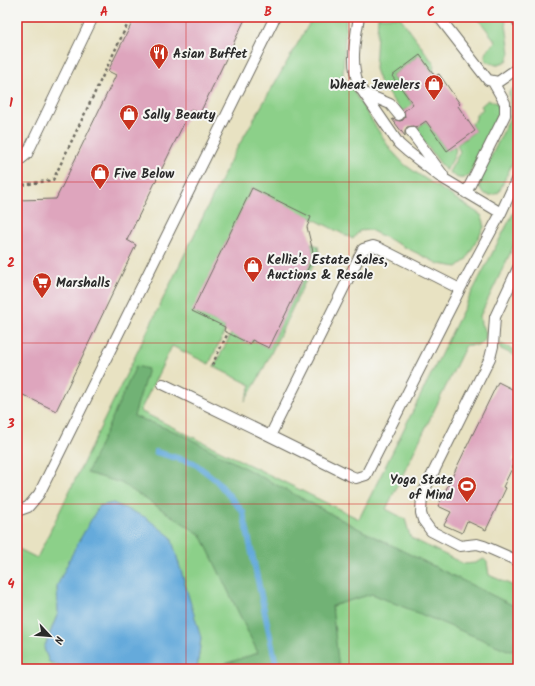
<svg xmlns="http://www.w3.org/2000/svg" width="535" height="686" viewBox="0 0 535 686" font-family="Kalam,sans-serif">
<style>
.green{fill:#8cd089;stroke:#5c7e5a}
.forest{fill:#71b275;stroke:#4e6e50}
.water{fill:#65aadb;stroke:#486a83}
.lines{fill:none;stroke-linecap:round;stroke-linejoin:round}
.stream{stroke:#65aadb;stroke-width:6}
.building{fill:#dea5bd}
.lane-casing{stroke:#6d6b60;stroke-width:12}
.path{stroke:#6d6b60;stroke-width:2.5;stroke-dasharray:3 3;stroke-linecap:butt}
.lane{stroke:#fff;stroke-width:10}
.grid{fill:none;stroke:#d62828;stroke-width:1;stroke-opacity:0.55}
.labels{text-anchor:middle;stroke-width:4;stroke-linejoin:round;paint-order:stroke}
.poi-label{font-size:13px;font-weight:bold;fill:#2b2b2b;stroke:#f6f6f2;text-anchor:start}
.neatline{fill:none;stroke:#d62828;stroke-width:1.5}
.grid-label{font-size:13px;text-anchor:middle;font-weight:bold;fill:#d62828}
</style>
<rect width="100%" height="100%" fill="#f6f6f2"/>
<filter id="ink" filterUnits="userSpaceOnUse"><feTurbulence type="fractalNoise" baseFrequency=".025" numOctaves="2"/><feDisplacementMap in="SourceGraphic" scale="8" xChannelSelector="R" yChannelSelector="G"/><feConvolveMatrix kernelMatrix="1 2 1 2 8 2 1 2 1" color-interpolation-filters="sRGB"/></filter>
<filter id="wash" filterUnits="userSpaceOnUse"><feTurbulence type="fractalNoise" baseFrequency=".012" numOctaves="4" result="noise"/><feDisplacementMap in="SourceGraphic" scale="16" xChannelSelector="R" yChannelSelector="G"/><feGaussianBlur stdDeviation="0.9" result="paint"/><feColorMatrix in="noise" values="0 0 0 0 0 0 0 0 0 0 0 0 0 0 0 0 0 1.4 0 .05"/><feComposite in="paint" operator="in"/></filter>
<g filter="url(#wash)">
<rect width="100%" height="100%" fill="#e8e2c2"/>
<path class="green" d="M313,17H346L343,75L390,149L405,165L418,174L481,215L484,222V227L466,260L457,267L439,264L370,230L359,231L353,239L252,188L193,311L225,327L224,330L225,331L209,364L172,346L140,411L359,519L472,292L518,204V237L480,316L481,324L486,332L485,340L479,345H466L386,509L405,519L410,536L413,539L464,564L475,563L484,559L487,562L489,575L518,588V669H197L201,638L57,586L58,613L44,648L49,662L67,669H17V548L37,558L232,157Z
M378,17H400L434,64L433,73L419,55L392,76L413,105L402,112L380,83L375,69Z
M477,17H505L510,53L507,61L496,65L486,61C482,51 490,48 496,42Z
M518,84V151L499,192C489,199 479,194 479,181L508,122L511,114L509,92Z
M488,100L497,103L499,113L469,175C461,181 456,178 449,172L460,152L457,145L475,131L471,125L476,119V115L483,109L481,106Z
M426,121L447,151L455,146C458,154 450,163 446,171L415,130Z
M311,243L318,246L319,253L261,374L245,401L251,385L214,367L231,334L250,344L252,340L269,348L314,256Z
M501,344L518,352V357L499,348Z"/>
<path class="forest" d="M136,366L148,369L134,416L181,434L363,531L518,608V650L510,651L372,594L332,606L339,669H223L224,664L258,653L201,535L121,483L87,473Z"/>
<path class="water" d="M113,503L145,517L171,537L201,638L197,669H67L49,662L44,648L58,613L57,586L75,548L99,506Z"/>
<g class="lines">
<path class="stream" d="M156,452L194,463L216,480L243,512L277,669"/>
</g>
<g id="blocks">
<path class="building" d="M135,17H246L200,113L191,109L127,240L136,245L56,411L17,392V200L56,199L116,75L108,71Z
M420,55L435,76L439,74L444,81L460,104L458,106L475,131L447,151L426,121L416,128L413,126L407,127L405,130V136L392,119L400,121L403,120L405,117L404,111L413,104L392,76Z
M252,188L311,217L307,227L314,256L269,348L252,340L250,344L224,331L225,327L192,311Z
M498,382L518,392V448L512,461L515,462L503,487L506,488L486,530L467,521L462,533L444,525L451,512L438,506Z"/>
</g>
</g>
<g filter="url(#ink)">
<use href="#blocks" fill-opacity="0" stroke="#6d6b60" stroke-width="1"/>
<g class="lines">
<g class="lane-casing">
<path id="lane" d="M359,17C355,40 350,64 359,86L399,144L407,151L439,176L501,213
M439,17L488,80L498,82L518,68
M517,17L518,22
M364,93L390,104L399,115
M411,132L443,175
M17,162L27,154L93,17
M466,193L505,115V103L493,82
M518,268L495,317L493,346L490,358L422,495L421,513L423,520L431,531L460,546L477,544L484,546L518,561
M163,384L270,436L363,249L373,246L379,248L460,289L501,213L518,176
M270,436L351,476L356,478L366,475L460,289
M17,511L28,507L39,494L275,17"/>
</g>
<path class="path" d="M17,186L53,180L131,17
M212,365L228,333"/>
<use href="#lane" class="lane"/>
</g>
</g>
<path class="grid" d="M186,17V669M349,17V669M17,182H518M17,343H518M17,504H518"/>
<defs>
<g id="restaurant-pin" transform="scale(1)"><path d="M0 17L-7.5 6A9.5 9.5 0 1 1 7.5 6Z" fill="#c8321e" stroke="#f6f6f2"/><path d="M-5-6h1v4h1v-4h1v4h1v-4h1v5L-1.5 .5V6h-2V.5L-5-1ZM5-6V6H3V1.5H1.5Q1.5-4 5-6Z" fill="#fff"/></g>
<g id="shop-pin" transform="scale(1)"><path d="M0 17L-7.5 6A9.5 9.5 0 1 1 7.5 6Z" fill="#c8321e" stroke="#f6f6f2"/><path d="M-5-2.5h2.3a2.7 3.5 0 0 1 5.4 0H5L5.5 6h-11ZM-1.5-2.5h3a1.5 2.3 0 0 0-3 0Z" fill="#fff"/></g>
<g id="supermarket-pin" transform="scale(1)"><path d="M0 17L-7.5 6A9.5 9.5 0 1 1 7.5 6Z" fill="#c8321e" stroke="#f6f6f2"/><path d="M-6-5.5h2.5l.6 2H6L4.5 2H-2.5L-4.4-4H-6ZM-1.5 3.2a1.3 1.3 0 1 0 .1 0ZM3 3.2a1.3 1.3 0 1 0 .1 0Z" fill="#fff"/></g>
<g id="stadium-pin" transform="scale(1)"><path d="M0 17L-7.5 6A9.5 9.5 0 1 1 7.5 6Z" fill="#c8321e" stroke="#f6f6f2"/><path d="M0-5a6.5 5 0 1 0 0 10a6.5 5 0 1 0 0-10ZM-3.5-1.8h7v3.6h-7Z" fill="#fff"/></g>
</defs>
<g fill-rule="evenodd">
<use href="#restaurant-pin" x="159" y="53"/>
<use href="#shop-pin" x="434" y="84"/>
<use href="#shop-pin" x="129" y="114"/>
<use href="#shop-pin" x="100" y="173"/>
<use href="#shop-pin" x="253" y="266"/>
<use href="#supermarket-pin" x="42" y="282"/>
<use href="#stadium-pin" x="467" y="486"/>
</g>
<g class="labels">
<g class="poi-label">
<text x="173" y="58">Asian Buffet</text>
<text x="420" y="89" text-anchor="end">Wheat Jewelers</text>
<text x="143" y="119">Sally Beauty</text>
<text x="114" y="178">Five Below</text>
<text x="267" y="264">Kellie's Estate Sales,<tspan x="267" dy="15">Auctions &amp; Resale</tspan></text>
<text x="56" y="287">Marshalls</text>
<text x="453" y="484" text-anchor="end">Yoga State<tspan x="453" dy="15">of Mind</tspan></text>
</g>
</g>
<rect width="535" height="686" fill="none" stroke="#f6f6f2" stroke-width="44"/>
<g transform="translate(50 636) rotate(116)" stroke="#f6f6f2" stroke-width="3" paint-order="stroke">
<path d="M0-3L7 15L0 10L-7 15Z" fill="#2b2b2b"/>
<text y="-6" font-size="11" font-weight="bold" text-anchor="middle" fill="#2b2b2b">N</text>
</g>
<rect x="22" y="22" width="491" height="642" class="neatline"/>
<g class="grid-label">
<text x="104" y="16">A</text>
<text x="268" y="16">B</text>
<text x="431" y="16">C</text>
<text x="11" y="107">1</text>
<text x="11" y="267">2</text>
<text x="11" y="428">3</text>
<text x="11" y="588">4</text>
</g>
</svg>
